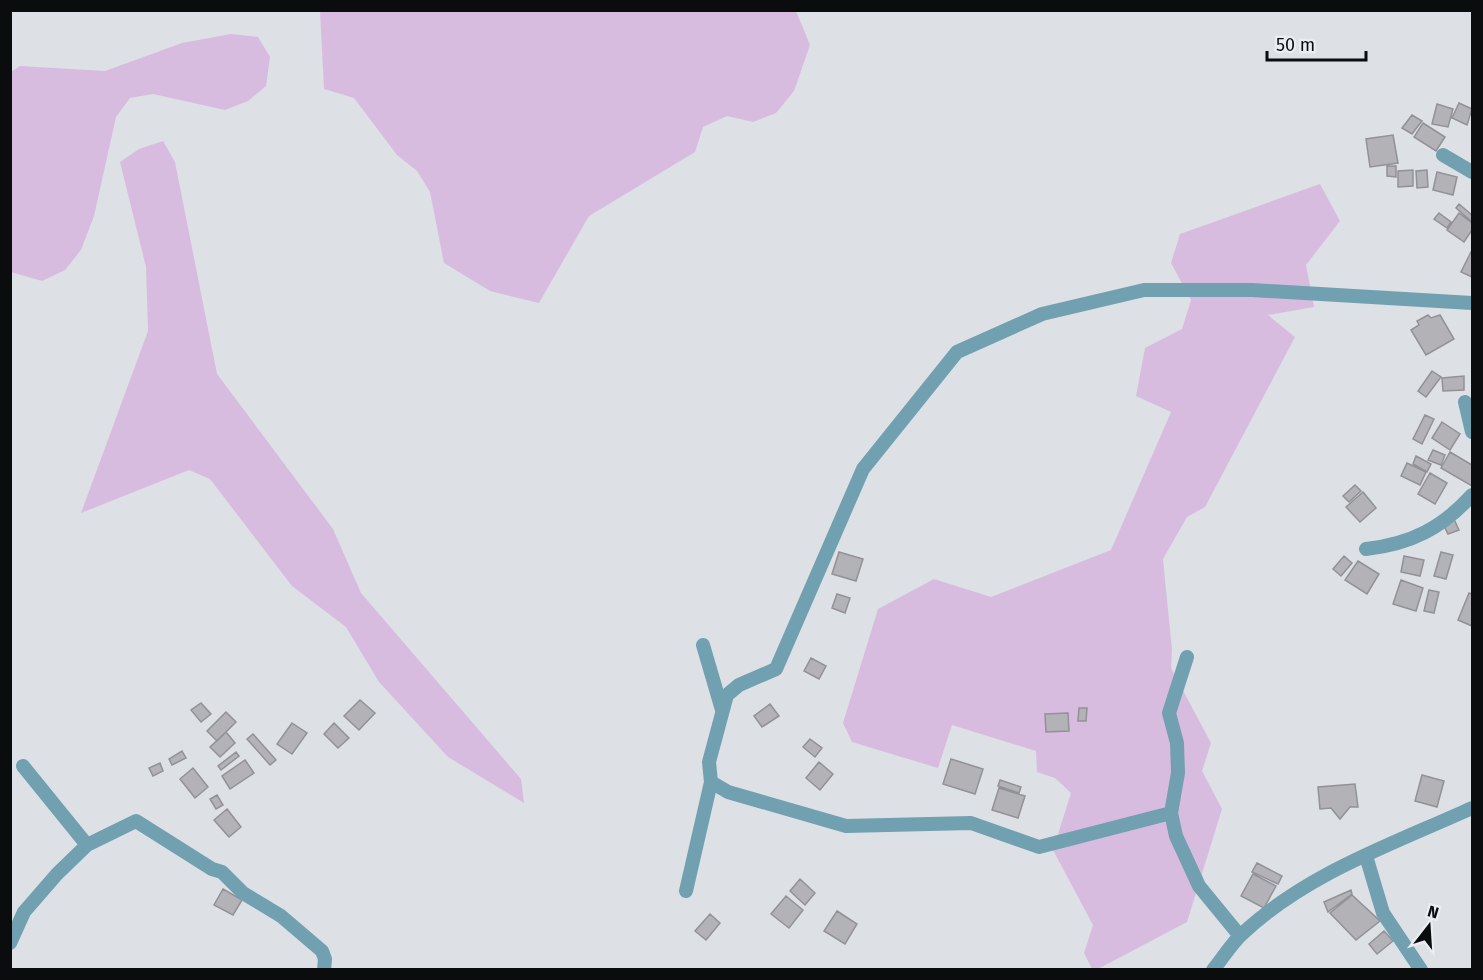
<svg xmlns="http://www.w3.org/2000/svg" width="1483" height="980" viewBox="0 0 1483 980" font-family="'Fira Sans',sans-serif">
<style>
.green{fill:#d8bce0}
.building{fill:#b2b2b7;stroke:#929196;stroke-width:1.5}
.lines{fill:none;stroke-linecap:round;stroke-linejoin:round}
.street{stroke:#71a0b1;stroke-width:14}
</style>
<rect width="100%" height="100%" fill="#dde0e5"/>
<path class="green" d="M320,11H796L810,45L794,91L776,113L753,122L727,116L703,127L695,152L589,216L539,303L490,291L444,263L430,192L417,171L397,155L354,98L324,89Z
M231,34L258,37L270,57L266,86L248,101L225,110L153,94L130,98L116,117L94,216L81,250L65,270L42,281L11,272V72L20,66L105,71L182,43Z
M163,141L175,162L217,374L333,529L361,593L521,779L524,803L448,757L379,682L346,627L292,586L210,479L189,470L81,513L148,331L146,267L120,162L139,149Z
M1320,184L1340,221L1306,265L1314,307L1268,315L1295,337L1205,507L1187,517L1163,559L1172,650L1171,668L1211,743L1202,771L1222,809L1187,922L1098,969H1092L1084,953L1093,925L1053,850L1071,793L1055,778L1037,772L1036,751L952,725L938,768L852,742L843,723L878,609L934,579L991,597L1111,550L1171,412L1136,396L1145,348L1182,329L1191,300L1171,263L1180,234Z"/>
<path class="building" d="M1459,103L1472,109L1467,125L1452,118Z
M1437,104L1453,109L1448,127L1432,124Z
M1412,115L1422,121L1412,134L1402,128Z
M1423,123L1445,137L1436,151L1414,137Z
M1393,135L1398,163L1370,167L1366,139Z
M1387,166H1396V177L1387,176Z
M1413,170V186L1398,187V171Z
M1427,170L1428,187L1417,188L1416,171Z
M1437,172L1457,177L1453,195L1433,190Z
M1459,204L1472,215V222L1456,208Z
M1439,213L1451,222L1447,228L1434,219Z
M1459,213L1472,223V230L1464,242L1447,230Z
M1472,250V277L1461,272Z
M1428,315L1431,318L1440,315L1454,339L1426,355L1411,330L1419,325L1417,321Z
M1432,371L1441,377L1426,397L1418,391Z
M1464,376V390L1443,391L1442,378Z
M1425,415L1434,419L1422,444L1413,439Z
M1442,422L1460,434L1450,450L1432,438Z
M1433,450L1445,455L1441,465L1428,460Z
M1450,452L1472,465V486L1441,468Z
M1416,456L1431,464L1427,472L1413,464Z
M1407,463L1426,472L1420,485L1401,476Z
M1430,473L1447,483L1435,504L1418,494Z
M1355,485L1361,491L1349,502L1343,496Z
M1363,492L1376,508L1360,522L1346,507Z
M1453,517L1459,530L1448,534L1442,522Z
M839,552L863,559L856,581L832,574Z
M1441,552L1453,555L1446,579L1434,576Z
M1344,556L1352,563L1341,576L1333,569Z
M1404,556L1424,560L1420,576L1401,572Z
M1358,561L1379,574L1367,594L1345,580Z
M1401,580L1423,588L1416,611L1393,604Z
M1429,590L1439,592L1434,613L1424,611Z
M1469,593L1472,594V626L1458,620Z
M837,594L850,598L845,613L832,608Z
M811,658L826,666L819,679L804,671Z
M360,700L375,713L359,730L344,716Z
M201,703L211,714L201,722L191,710Z
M770,704L779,716L762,727L754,716Z
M1079,708H1087L1086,721H1078Z
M226,712L236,722L217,741L207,731Z
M1068,713L1069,731L1046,732L1045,714Z
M292,723L307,733L292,754L277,744Z
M334,723L349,738L338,748L324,734Z
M226,732L235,743L220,757L210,747Z
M253,734L276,760L270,765L247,739Z
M810,739L822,748L815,757L803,747Z
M182,751L186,758L172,765L169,759Z
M236,752L239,756L221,770L218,766Z
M951,759L983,769L975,794L943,784Z
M245,760L254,773L230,789L222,776Z
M819,762L833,774L820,790L806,778Z
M160,763L163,771L153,776L149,768Z
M193,768L208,787L195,798L180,779Z
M1422,775L1444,781L1437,807L1415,801Z
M1000,780L1021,787L1019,793L998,786Z
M1355,784L1358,807H1350L1340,819L1331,808L1320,809L1318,787Z
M999,788L1025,796L1018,818L992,810Z
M217,795L223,805L216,809L210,799Z
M227,809L241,827L229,837L214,820Z
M1257,863L1282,876L1278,884L1252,872Z
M1253,874L1276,886L1264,908L1241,896Z
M800,879L815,893L805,905L790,891Z
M223,889L242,900L233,915L214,905Z
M1351,890L1352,894L1328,912L1324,902Z
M1352,895L1380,921L1356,940L1330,913Z
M786,896L803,910L789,928L771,914Z
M837,911L857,924L845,944L824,931Z
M710,914L720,923L706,940L695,931Z
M1384,931L1393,941L1377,954L1369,944Z"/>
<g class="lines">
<path class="street" d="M1443,155L1472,172
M1465,402L1472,432
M1366,549C1411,544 1442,528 1472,495
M703,645L722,710
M1187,657L1169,713L1177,743L1178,773L1171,813L1176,836L1199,886L1240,936
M23,766L87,845
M1171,813L1039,847L971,823L846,826L728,792L711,782L709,762L727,695L739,685L776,669L863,469L957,352L1042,314L1144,290H1252L1472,303
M1366,856L1383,913L1421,970
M686,891L711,782
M10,943L24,912L57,874L87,845L136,821L212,869L222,872L243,893L281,916L322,951L325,959L324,970
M1213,970C1223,958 1231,944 1242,934C1307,873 1393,844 1472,808"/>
</g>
<rect width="1483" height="980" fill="none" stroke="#0b0c0e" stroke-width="24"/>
<g transform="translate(1429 926) rotate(17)" stroke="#eaeef2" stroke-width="4.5" paint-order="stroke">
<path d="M0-4.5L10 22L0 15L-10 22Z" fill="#0b0c0e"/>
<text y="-9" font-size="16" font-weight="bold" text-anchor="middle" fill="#0b0c0e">N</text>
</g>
<path d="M1267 51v9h99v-9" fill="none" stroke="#0b0c0e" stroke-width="3"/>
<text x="1276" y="51" font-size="18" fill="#0b0c0e" stroke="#eaeef2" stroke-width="4.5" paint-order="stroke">50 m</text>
</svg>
